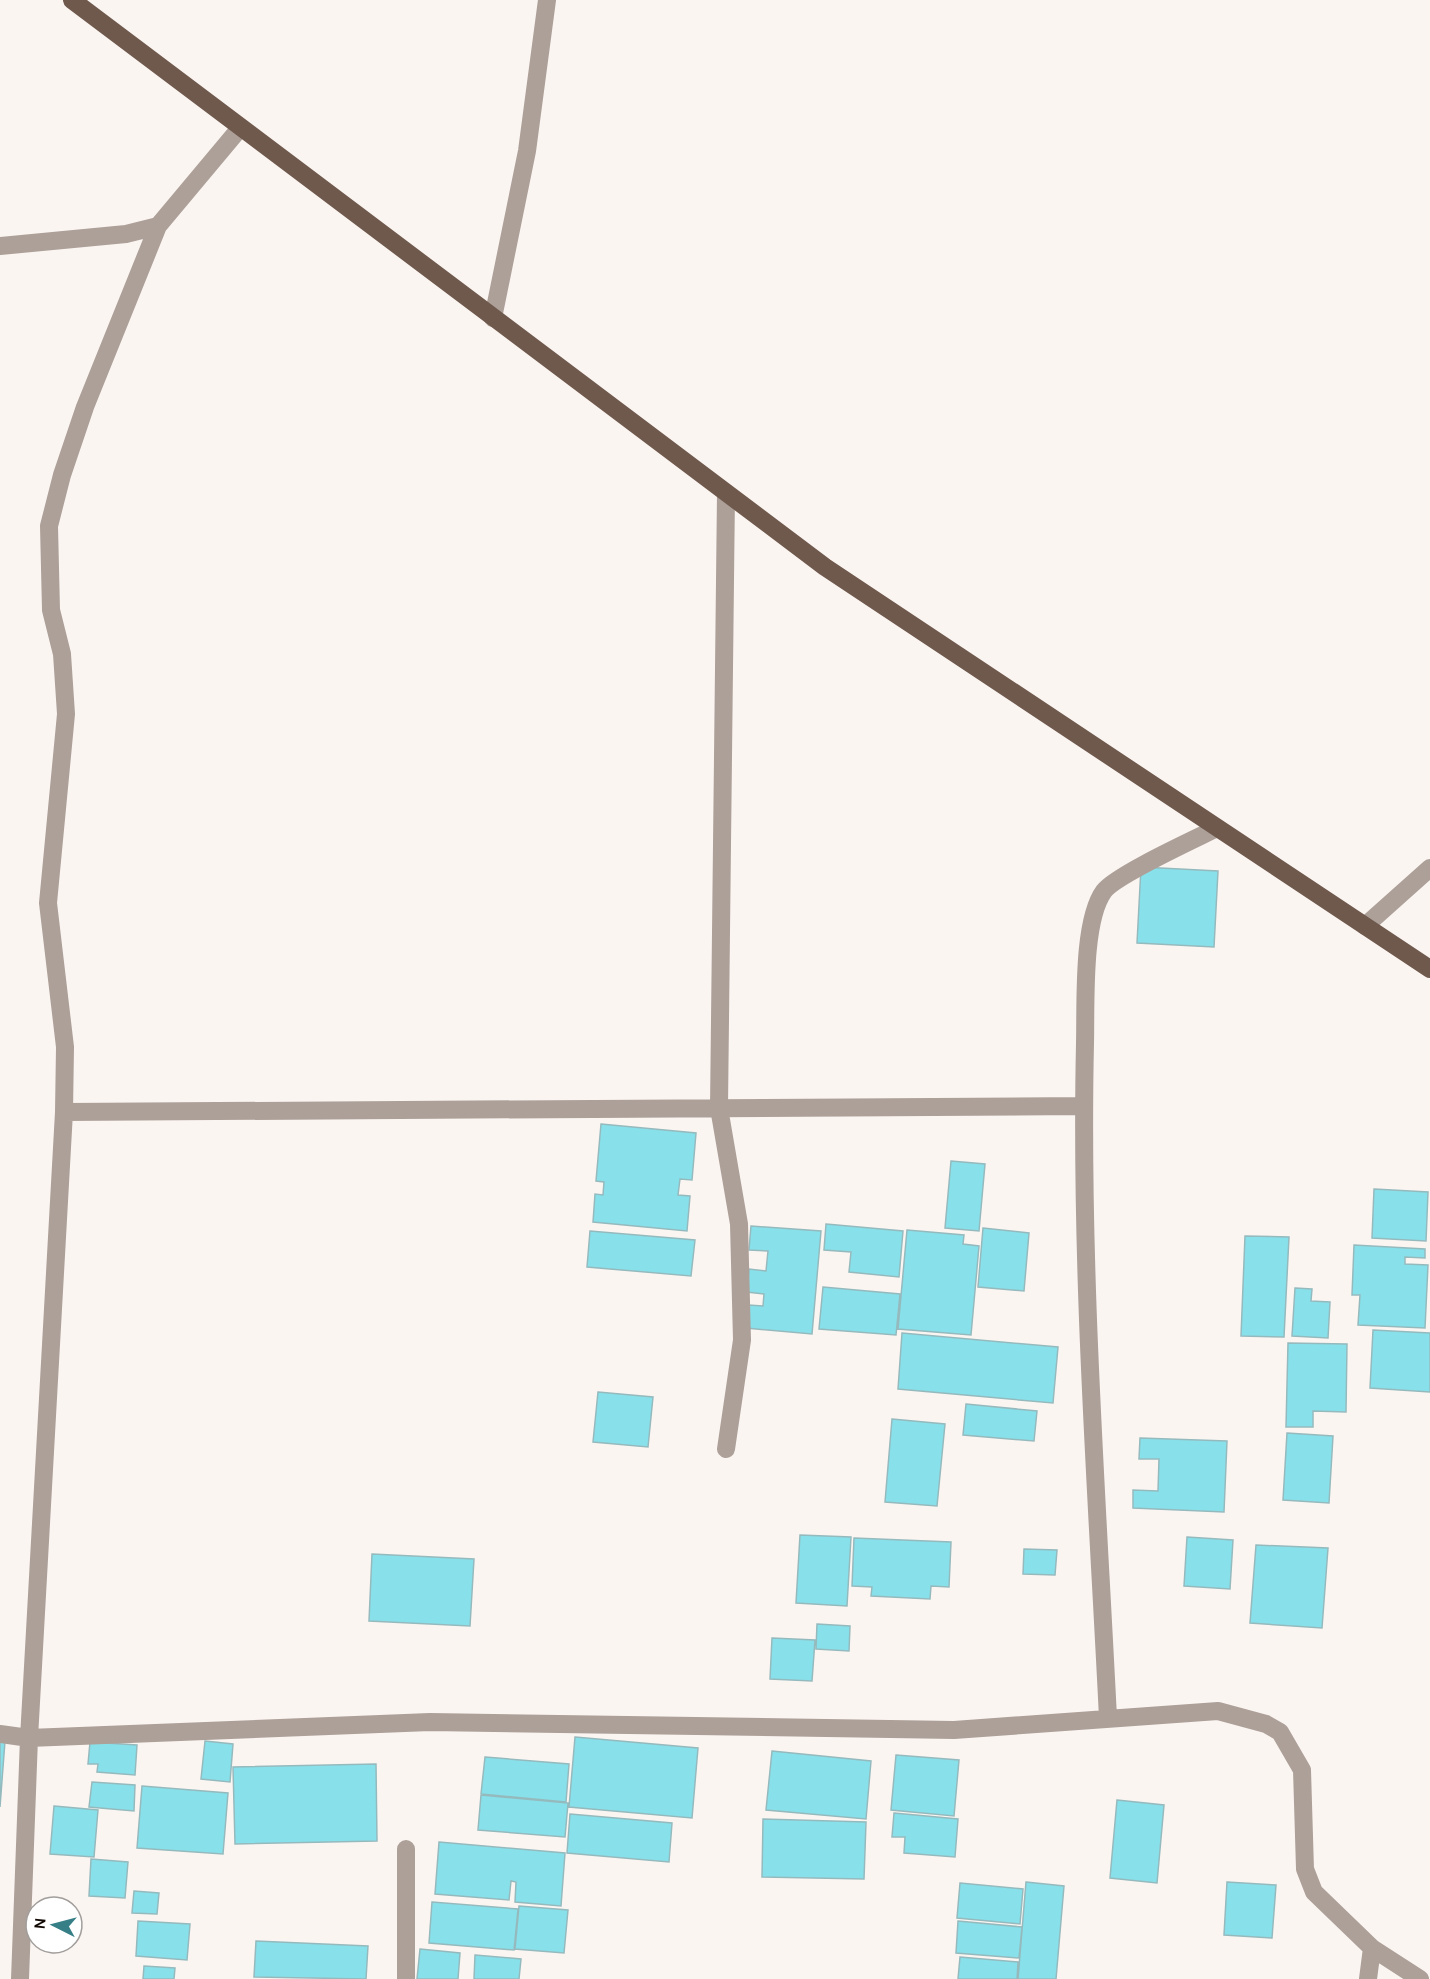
<svg xmlns="http://www.w3.org/2000/svg" width="1430" height="1979" viewBox="0 0 1430 1979" font-family="Karla,sans-serif">
<style>
.building{fill:#88e1ea;stroke:#95babe;stroke-width:1.5}
.lines{fill:none;stroke-linecap:round;stroke-linejoin:round}
.minor{stroke:#ada099;stroke-width:18}
.major{stroke:#6f594d;stroke-width:18}
</style>
<rect width="100%" height="100%" fill="#fbf5f2"/>
<path class="building" d="M1141,867L1218,871L1214,947L1137,943Z
M601,1124L696,1133L692,1180L680,1179L678,1195L690,1196L687,1231L593,1222L595,1194L603,1195L604,1182L596,1181Z
M951,1161L985,1164L979,1231L945,1228Z
M1374,1189L1428,1192L1426,1241L1372,1238Z
M826,1224L903,1231L899,1277L849,1272L851,1252L824,1250Z
M751,1226L821,1231L812,1334L746,1328L749,1305L763,1306L764,1294L747,1292L749,1269L766,1271L768,1251L749,1250Z
M983,1228L1029,1233L1024,1291L978,1287Z
M907,1230L964,1235L963,1244L979,1246L971,1335L898,1329Z
M590,1231L695,1240L691,1276L587,1267Z
M1245,1236L1289,1237L1284,1337L1241,1336Z
M1354,1245L1425,1249V1258L1405,1257V1264L1428,1265L1425,1328L1358,1325L1360,1295H1352Z
M823,1287L900,1294L896,1335L819,1329Z
M1295,1288L1312,1289L1311,1301L1330,1302L1328,1338L1292,1336Z
M1373,1330L1430,1333V1392L1370,1388Z
M902,1333L1058,1347L1053,1403L898,1389Z
M1288,1343L1347,1344L1346,1412L1313,1411V1427H1286Z
M598,1392L653,1397L648,1447L593,1442Z
M966,1404L1037,1411L1034,1441L963,1435Z
M892,1419L945,1424L937,1506L885,1502Z
M1287,1433L1333,1436L1329,1503L1283,1500Z
M1140,1438L1227,1441L1224,1512L1133,1508V1490L1158,1491L1159,1459H1139Z
M800,1535L851,1537L847,1606L796,1603Z
M1187,1537L1233,1540L1230,1589L1184,1586Z
M854,1538L951,1542L949,1587L931,1586L930,1599L871,1596L872,1587L852,1586Z
M1256,1545L1328,1548L1322,1628L1250,1623Z
M1024,1549L1057,1550L1055,1575L1023,1574Z
M372,1554L474,1559L470,1626L369,1621Z
M817,1624L850,1626L849,1651L816,1649Z
M772,1638L815,1640L812,1681L770,1679Z
M575,1737L698,1748L692,1818L569,1807Z
M0,1741H5L0,1807Z
M205,1741L233,1744L230,1782L201,1779Z
M90,1742L137,1745L135,1775L97,1772L98,1764H88Z
M772,1751L871,1761L866,1819L766,1810Z
M896,1755L959,1760L954,1816L891,1810Z
M485,1757L569,1764L566,1802L481,1794Z
M376,1764L377,1841L235,1844L233,1767Z
M92,1782L135,1785L134,1811L89,1807Z
M142,1786L228,1793L223,1854L137,1848Z
M481,1795L568,1803L565,1837L478,1830Z
M1117,1800L1164,1805L1157,1883L1110,1878Z
M54,1806L98,1810L94,1857L50,1854Z
M894,1813L958,1819L955,1857L904,1853L905,1837H892Z
M570,1814L672,1823L669,1862L567,1853Z
M763,1819L866,1822L864,1879L762,1877Z
M439,1842L565,1853L561,1906L515,1902L516,1882L511,1881L509,1900L435,1894Z
M91,1859L128,1862L125,1898L89,1896Z
M1026,1882L1064,1886L1056,1979H1018Z
M1227,1882L1276,1885L1272,1938L1224,1935Z
M960,1883L1023,1889L1020,1924L957,1918Z
M134,1891L159,1893L157,1914L132,1913Z
M432,1902L518,1909L514,1950L429,1943Z
M519,1906L568,1910L564,1953L515,1949Z
M138,1921L190,1924L187,1960L136,1956Z
M958,1921L1022,1927L1019,1958L956,1953Z
M256,1941L368,1946L366,1979L254,1977Z
M420,1949L460,1953L458,1979H417Z
M475,1955L521,1959L519,1979H474Z
M960,1957L1018,1962L1017,1979H958Z
M144,1966L175,1968L174,1979H143Z"/>
<g class="lines">
<path class="minor" d="M0,246L126,234L158,226
M493,318L527,151L547,0
M1365,926L1430,868
M64,1112L1083,1106
M726,1449L742,1340L739,1224L719,1108L726,493
M1108,1718C1097,1494 1080,1268 1085,1043C1086,1005 1082,921 1104,891C1116,875 1195,839 1217,828
M0,1734L29,1738L430,1722L954,1730L1218,1711L1266,1724L1280,1732L1302,1770L1305,1869L1314,1892L1372,1948L1420,1979
M20,1979L29,1738L64,1112L65,1047L48,903L66,714L62,654L51,610L49,526L62,475L85,407L158,226L240,128
M406,1979V1849
M1368,1979L1372,1948"/>
<path class="major" d="M72,0L825,567L1430,969"/>
</g>
<g transform="translate(54 1925) rotate(276)"><circle r="28" fill="#ffffff" stroke="#a09d9b" stroke-width="1.5"/>
<path d="M0-4.5L10 22L0 15L-10 22Z" fill="#377f87"/>
<text y="-9" font-size="16" font-weight="bold" text-anchor="middle" fill="#120905">N</text>
</g>
</svg>
